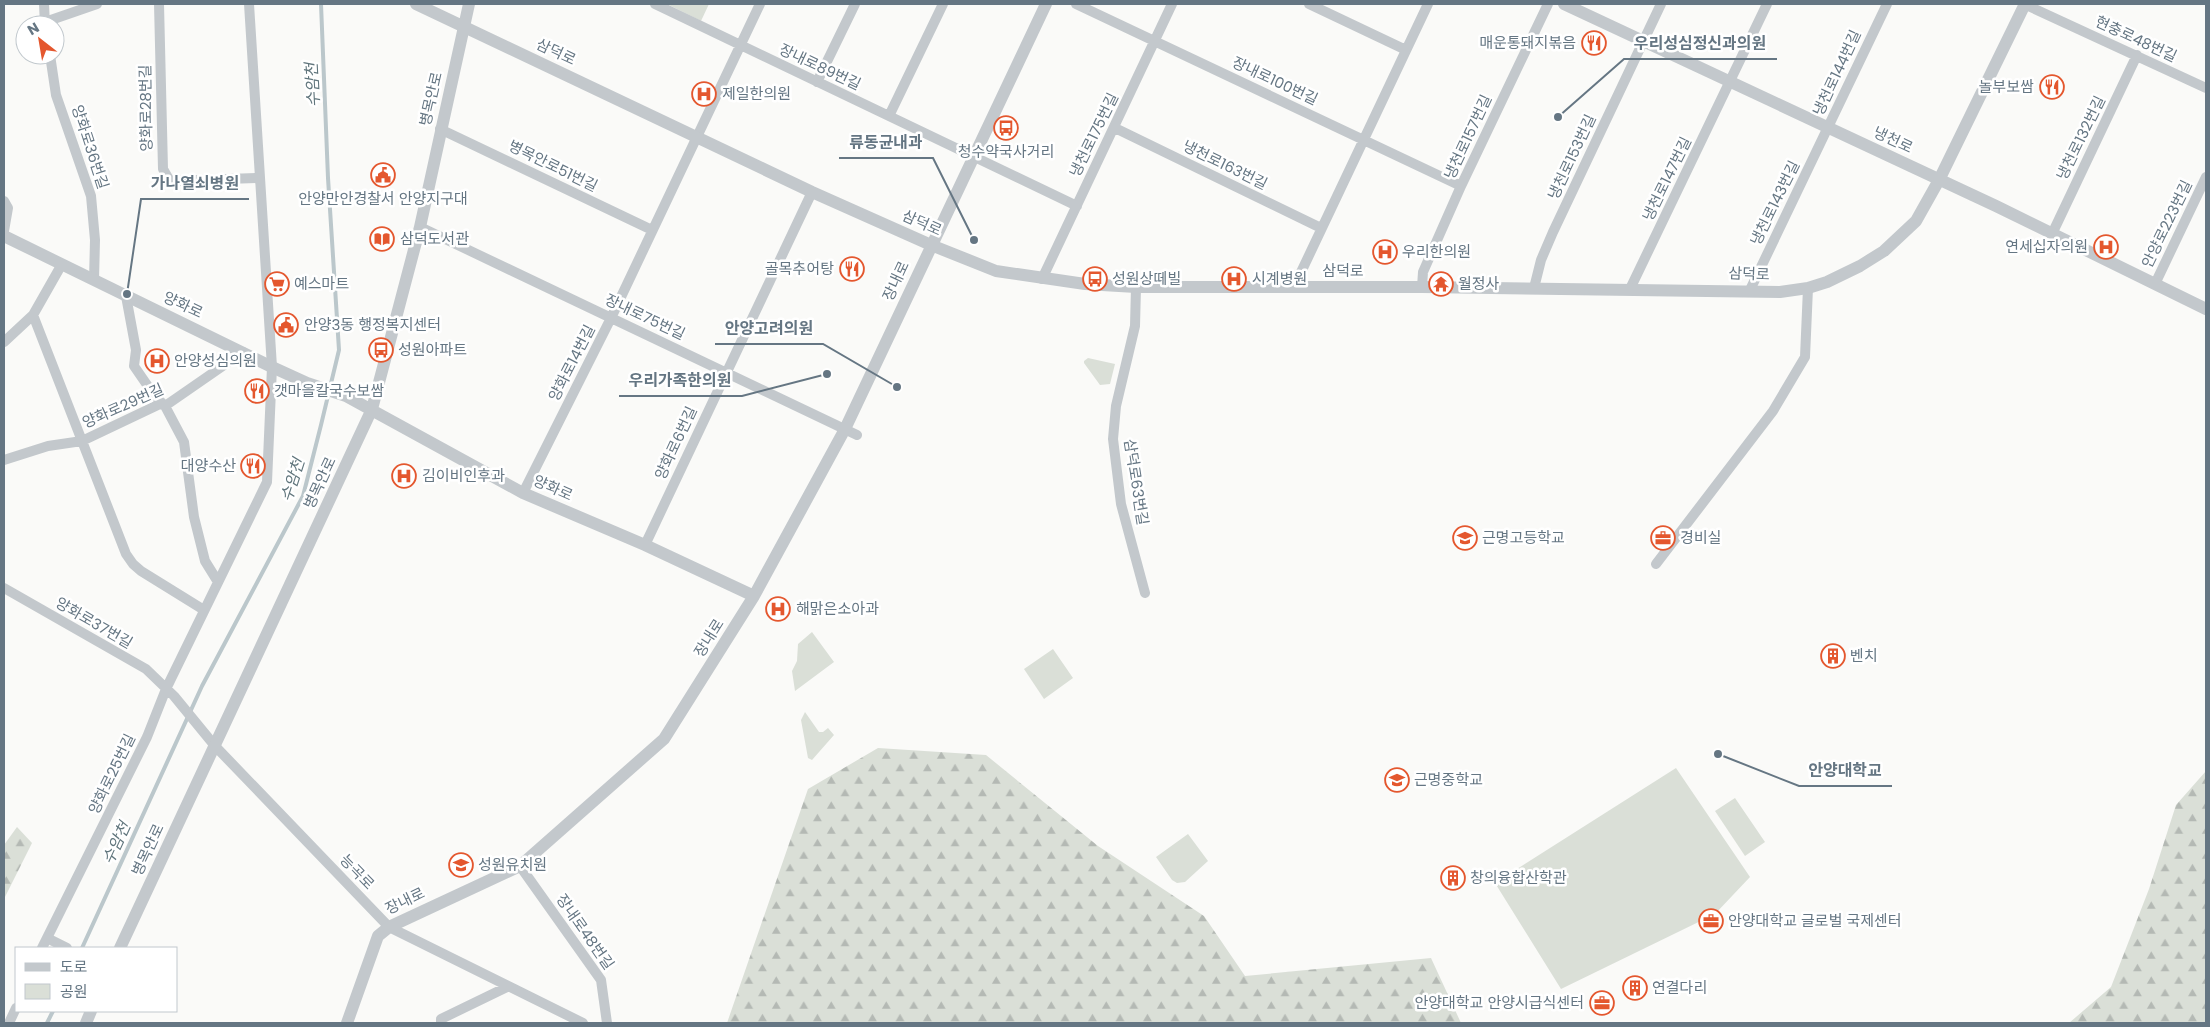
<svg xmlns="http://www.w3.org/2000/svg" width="2210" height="1027" viewBox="0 0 2210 1027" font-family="Poppins,'Noto Sans KR',sans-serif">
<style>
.forest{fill:url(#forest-firs)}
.park{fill:#dadfd7}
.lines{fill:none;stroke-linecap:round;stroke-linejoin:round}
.stream{stroke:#bbc7cb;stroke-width:4}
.minor{stroke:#c3c8cc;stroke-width:10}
.tertiary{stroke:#c3c8cc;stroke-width:12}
.labels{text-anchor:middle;stroke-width:5;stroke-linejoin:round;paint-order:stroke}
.street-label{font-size:15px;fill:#657683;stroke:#fff}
.poi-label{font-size:15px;fill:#657683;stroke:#fff;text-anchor:start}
.water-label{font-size:16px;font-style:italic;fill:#60757c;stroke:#fff}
.leader{fill:none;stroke:#657683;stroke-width:2}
.callout-dot{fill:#657683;stroke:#fff;stroke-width:2}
.callout-label{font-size:16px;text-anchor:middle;font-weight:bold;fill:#657683;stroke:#fff;stroke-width:5;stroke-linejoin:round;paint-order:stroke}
</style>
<defs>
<pattern id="forest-firs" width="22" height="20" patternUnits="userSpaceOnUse" patternTransform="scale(1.25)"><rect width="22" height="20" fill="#dadfd7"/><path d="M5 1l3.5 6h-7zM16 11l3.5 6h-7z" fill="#b4b9b4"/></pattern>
</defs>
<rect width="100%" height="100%" fill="#fafaf8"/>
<path class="forest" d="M878,748L986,755L1098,846L1204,916L1245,976L1431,958L1461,1023H727L808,789Z
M2206,771V1023H2069L2111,987L2149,889L2176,805Z
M17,827L32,843L4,899V845Z"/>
<path class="park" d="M667,4H709L701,21Z
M1088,358L1115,364L1110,384L1100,385L1084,363V361Z
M812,632L834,662L795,691L792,671L797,661L798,644Z
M1053,649L1073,678L1044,699L1024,669Z
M805,712L819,732H823L828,728L834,735L812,760L808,758L801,720Z
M1676,768L1750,877L1715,914L1561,989L1495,883Z
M1735,798L1765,842L1745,856L1715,811Z
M1188,834L1208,861L1185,882L1177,883L1172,880L1156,857Z"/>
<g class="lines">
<path class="stream" d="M82,948L202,686L303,496L321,425L339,350L328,178L321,4
M47,1023L53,1011"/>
<path class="minor" d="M44,4L45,25
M159,4L163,169L170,181L259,178
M655,4L1077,206
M1076,4L1461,186
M1309,4L1406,50
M2024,4L2206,88
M45,22L97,4
M50,55L56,95L91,196L95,240L94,280
M817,82L855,4
M889,116L943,4
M1115,128L1321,228
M440,129L652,230
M4,201L8,208L4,231
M420,227L857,435
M2052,234L2137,55
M1042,279L1172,4
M2155,284L2206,177
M1136,287L1135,326L1116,406L1113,439L1121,504L1145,593
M1294,287L1428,4
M1422,287L1423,272L1461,186L1548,4
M1534,288L1541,260L1553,232L1661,4
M1630,289L1767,4
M1750,290L1887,4
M126,296L136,350L134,366L154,395L162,403
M33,315L126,554L133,564L141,571L204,610
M4,342L33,315L62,264
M165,406L184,442L194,517L205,561L218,582
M4,460L48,446L82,441L162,403L165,406L243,352
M523,493L611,318L760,4
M645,545L812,192
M1656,564L1773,411L1805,357L1808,288
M4,588L146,669L174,696L215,746L389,927L583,1023
M520,866L601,980L607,1023
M47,938L67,948
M42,948L147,737L166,689L267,482L272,367L249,4
M9,1023L16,1008
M441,1023V1019L507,987"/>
<path class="tertiary" d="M416,4L812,192L931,245L996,271L1085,284L1136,287H1422L1780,292L1808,288L1827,282L1860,266L1884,251L1916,221L1939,180L2025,4
M1564,4L1996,206L2206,309
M4,236L272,367L307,383L346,396L523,493L645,545L754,596
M120,948L372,409L420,227L469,4
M86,1023L91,1011
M347,1023L378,936L389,927L520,866L664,739L754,596L845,429L1046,4"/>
</g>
<defs>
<g id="restaurant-ring" transform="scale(1.25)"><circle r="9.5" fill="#fff" stroke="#e4572e" stroke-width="1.5"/><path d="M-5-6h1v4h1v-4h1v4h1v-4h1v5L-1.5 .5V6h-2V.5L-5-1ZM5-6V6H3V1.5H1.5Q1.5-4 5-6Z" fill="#e4572e"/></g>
<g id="hospital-ring" transform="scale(1.25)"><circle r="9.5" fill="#fff" stroke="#e4572e" stroke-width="1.5"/><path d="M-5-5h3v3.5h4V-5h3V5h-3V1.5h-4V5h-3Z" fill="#e4572e"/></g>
<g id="bus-ring" transform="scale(1.25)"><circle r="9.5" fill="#fff" stroke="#e4572e" stroke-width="1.5"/><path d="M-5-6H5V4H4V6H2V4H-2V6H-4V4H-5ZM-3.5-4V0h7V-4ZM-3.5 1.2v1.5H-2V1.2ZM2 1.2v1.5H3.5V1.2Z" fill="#e4572e"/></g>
<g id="civic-ring" transform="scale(1.25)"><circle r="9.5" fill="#fff" stroke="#e4572e" stroke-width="1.5"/><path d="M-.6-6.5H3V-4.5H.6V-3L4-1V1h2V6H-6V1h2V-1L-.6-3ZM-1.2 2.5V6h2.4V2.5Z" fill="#e4572e"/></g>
<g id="library-ring" transform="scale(1.25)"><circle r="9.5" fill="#fff" stroke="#e4572e" stroke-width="1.5"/><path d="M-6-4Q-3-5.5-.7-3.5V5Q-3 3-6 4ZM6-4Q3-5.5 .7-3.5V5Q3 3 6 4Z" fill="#e4572e"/></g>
<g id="supermarket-ring" transform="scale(1.25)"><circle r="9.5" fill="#fff" stroke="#e4572e" stroke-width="1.5"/><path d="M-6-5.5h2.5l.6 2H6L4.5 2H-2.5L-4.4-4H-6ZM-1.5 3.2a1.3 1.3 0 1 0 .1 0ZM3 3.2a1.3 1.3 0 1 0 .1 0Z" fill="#e4572e"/></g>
<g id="temple-ring" transform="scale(1.25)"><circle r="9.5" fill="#fff" stroke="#e4572e" stroke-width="1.5"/><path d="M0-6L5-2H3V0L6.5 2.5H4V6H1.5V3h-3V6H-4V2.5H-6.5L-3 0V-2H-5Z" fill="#e4572e"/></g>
<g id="school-ring" transform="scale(1.25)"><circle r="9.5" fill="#fff" stroke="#e4572e" stroke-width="1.5"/><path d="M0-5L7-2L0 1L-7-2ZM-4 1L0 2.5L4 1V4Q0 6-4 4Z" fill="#e4572e"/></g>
<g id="office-ring" transform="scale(1.25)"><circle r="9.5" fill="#fff" stroke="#e4572e" stroke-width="1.5"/><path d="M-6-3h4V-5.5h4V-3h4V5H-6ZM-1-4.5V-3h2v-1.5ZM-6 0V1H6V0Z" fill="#e4572e"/></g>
<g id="building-ring" transform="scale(1.25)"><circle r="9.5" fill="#fff" stroke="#e4572e" stroke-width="1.5"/><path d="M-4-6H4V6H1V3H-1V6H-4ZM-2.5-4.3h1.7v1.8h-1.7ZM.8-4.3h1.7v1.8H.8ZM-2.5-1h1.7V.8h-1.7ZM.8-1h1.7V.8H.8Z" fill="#e4572e"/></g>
</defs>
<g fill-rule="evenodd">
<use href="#restaurant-ring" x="1594" y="43"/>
<use href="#restaurant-ring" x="2052" y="87"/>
<use href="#hospital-ring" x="704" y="94"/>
<use href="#bus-ring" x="1006" y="128"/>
<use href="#civic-ring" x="383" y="175"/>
<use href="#library-ring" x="382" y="239"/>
<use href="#hospital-ring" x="2106" y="247"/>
<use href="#hospital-ring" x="1385" y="252"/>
<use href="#restaurant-ring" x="852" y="269"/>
<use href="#bus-ring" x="1095" y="279"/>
<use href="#hospital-ring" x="1234" y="279"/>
<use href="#supermarket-ring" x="277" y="284"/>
<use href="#temple-ring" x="1441" y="284"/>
<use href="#civic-ring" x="286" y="325"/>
<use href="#bus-ring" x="381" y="350"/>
<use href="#hospital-ring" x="157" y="361"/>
<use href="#restaurant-ring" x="257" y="391"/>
<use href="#restaurant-ring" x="253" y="466"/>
<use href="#hospital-ring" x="404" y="476"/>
<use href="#school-ring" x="1465" y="538"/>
<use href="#office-ring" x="1663" y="538"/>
<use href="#hospital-ring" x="778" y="609"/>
<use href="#building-ring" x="1833" y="656"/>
<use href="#school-ring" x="1397" y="780"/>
<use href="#school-ring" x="461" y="865"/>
<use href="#building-ring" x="1453" y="878"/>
<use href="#office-ring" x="1711" y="921"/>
<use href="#building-ring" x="1635" y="988"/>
<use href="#office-ring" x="1602" y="1003"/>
</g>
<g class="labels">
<g class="street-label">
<text transform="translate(2136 39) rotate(25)" y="5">현충로48번길</text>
<text transform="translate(556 52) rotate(25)" y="5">삼덕로</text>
<text transform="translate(820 67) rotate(25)" y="5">장내로89번길</text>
<text transform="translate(1837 73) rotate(-65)" y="5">냉천로144번길</text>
<text transform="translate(1275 81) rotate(25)" y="5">장내로100번길</text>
<text transform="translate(431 99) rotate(-77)" y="5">병목안로</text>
<text transform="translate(146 108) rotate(-91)" y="5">양화로28번길</text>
<text transform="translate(1094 135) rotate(-64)" y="5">냉천로175번길</text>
<text transform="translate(1468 137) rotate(-65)" y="5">냉천로157번길</text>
<text transform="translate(2081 138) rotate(-64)" y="5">냉천로132번길</text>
<text transform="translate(1893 140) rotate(25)" y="5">냉천로</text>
<text transform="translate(90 147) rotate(72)" y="5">양화로36번길</text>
<text transform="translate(1572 157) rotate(-65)" y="5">냉천로153번길</text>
<text transform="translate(1225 165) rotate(26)" y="5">냉천로163번길</text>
<text transform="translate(553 166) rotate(26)" y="5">병목안로51번길</text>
<text transform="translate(1667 179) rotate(-64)" y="5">냉천로147번길</text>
<text transform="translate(1775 203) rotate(-64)" y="5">냉천로143번길</text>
<text transform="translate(922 223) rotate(24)" y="5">삼덕로</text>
<text transform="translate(2167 224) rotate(-64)" y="5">안양로223번길</text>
<text x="1343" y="276">삼덕로</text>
<text transform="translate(1749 274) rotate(2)" y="5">삼덕로</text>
<text transform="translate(896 281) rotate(-65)" y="5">장내로</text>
<text transform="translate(183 305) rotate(25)" y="5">양화로</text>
<text transform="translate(645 317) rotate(25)" y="5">장내로75번길</text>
<text transform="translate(572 363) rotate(-63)" y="5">양화로14번길</text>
<text transform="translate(123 406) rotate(-24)" y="5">양화로29번길</text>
<text transform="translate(676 443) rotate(-65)" y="5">양화로6번길</text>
<text transform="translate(1136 482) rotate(81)" y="5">삼덕로63번길</text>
<text transform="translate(320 483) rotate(-65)" y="5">병목안로</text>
<text transform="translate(553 488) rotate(24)" y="5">양화로</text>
<text transform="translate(94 623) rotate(30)" y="5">양화로37번길</text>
<text transform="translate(709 638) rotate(-58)" y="5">장내로</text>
<text transform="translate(112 774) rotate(-64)" y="5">양화로25번길</text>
<text transform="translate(148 850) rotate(-65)" y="5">병목안로</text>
<text transform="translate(357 872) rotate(46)" y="5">능곡로</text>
<text transform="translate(405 901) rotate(-26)" y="5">장내로</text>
<text transform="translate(585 932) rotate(55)" y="5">장내로48번길</text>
</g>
<g class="poi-label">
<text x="1576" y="48" text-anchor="end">매운통돼지볶음</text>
<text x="2034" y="92" text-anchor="end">놀부보쌈</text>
<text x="722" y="99">제일한의원</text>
<text x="1006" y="157" text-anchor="middle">청수약국사거리</text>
<text x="383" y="204" text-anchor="middle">안양만안경찰서 안양지구대</text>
<text x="400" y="244">삼덕도서관</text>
<text x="2088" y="252" text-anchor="end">연세십자의원</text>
<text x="1402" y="257">우리한의원</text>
<text x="834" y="274" text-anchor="end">골목추어탕</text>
<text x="1112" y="284">성원상떼빌</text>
<text x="1252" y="284">시계병원</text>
<text x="294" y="289">예스마트</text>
<text x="1458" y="289">월정사</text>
<text x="304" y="330">안양3동 행정복지센터</text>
<text x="398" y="355">성원아파트</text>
<text x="174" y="366">안양성심의원</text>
<text x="274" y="396">갯마을칼국수보쌈</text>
<text x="236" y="471" text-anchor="end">대양수산</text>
<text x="422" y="481">김이비인후과</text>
<text x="1482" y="543">근명고등학교</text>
<text x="1680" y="543">경비실</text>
<text x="796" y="614">해맑은소아과</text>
<text x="1850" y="661">벤치</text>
<text x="1414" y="785">근명중학교</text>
<text x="478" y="870">성원유치원</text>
<text x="1470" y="883">창의융합산학관</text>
<text x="1728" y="926">안양대학교 글로벌 국제센터</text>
<text x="1652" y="993">연결다리</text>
<text x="1584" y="1008" text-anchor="end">안양대학교 안양시급식센터</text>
</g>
<g class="water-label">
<text transform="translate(312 85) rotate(-93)" y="6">수암천</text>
<text transform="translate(292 480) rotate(-72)" y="6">수암천</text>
<text transform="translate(116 843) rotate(-65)" y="6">수암천</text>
</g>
</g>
<path class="leader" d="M1558 117L1624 59H1777M974 240L933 158H839M127 294L141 199H249M897 387L823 344H715M827 374L742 396H619M1718 754L1799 786H1892"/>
<g class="callout-dot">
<circle cx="1558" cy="117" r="5"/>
<circle cx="974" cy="240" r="5"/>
<circle cx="127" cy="294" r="5"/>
<circle cx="897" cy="387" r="5"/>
<circle cx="827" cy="374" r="5"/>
<circle cx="1718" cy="754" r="5"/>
</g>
<g class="callout-label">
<text x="1700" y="49">우리성심정신과의원</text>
<text x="886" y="148">류동균내과</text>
<text x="195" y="189">가나열쇠병원</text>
<text x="769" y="334">안양고려의원</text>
<text x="680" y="386">우리가족한의원</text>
<text x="1845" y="776">안양대학교</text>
</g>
<rect width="2210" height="1027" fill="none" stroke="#657683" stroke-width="10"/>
<rect x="15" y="947" width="162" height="65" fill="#ffffff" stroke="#c1c8cd"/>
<rect x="25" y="963" width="25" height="8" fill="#c3c8cc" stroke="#c1c8cd"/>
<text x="60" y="972" font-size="15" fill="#657683">도로</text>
<rect x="25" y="984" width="25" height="15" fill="#dadfd7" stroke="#c1c8cd"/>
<text x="60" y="997" font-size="15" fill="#657683">공원</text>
<g transform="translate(40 40) rotate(329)"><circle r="24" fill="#ffffff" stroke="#c1c8cd"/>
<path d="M0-4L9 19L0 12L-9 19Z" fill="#e4572e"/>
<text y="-8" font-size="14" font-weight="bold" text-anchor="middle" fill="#657683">N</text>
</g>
</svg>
